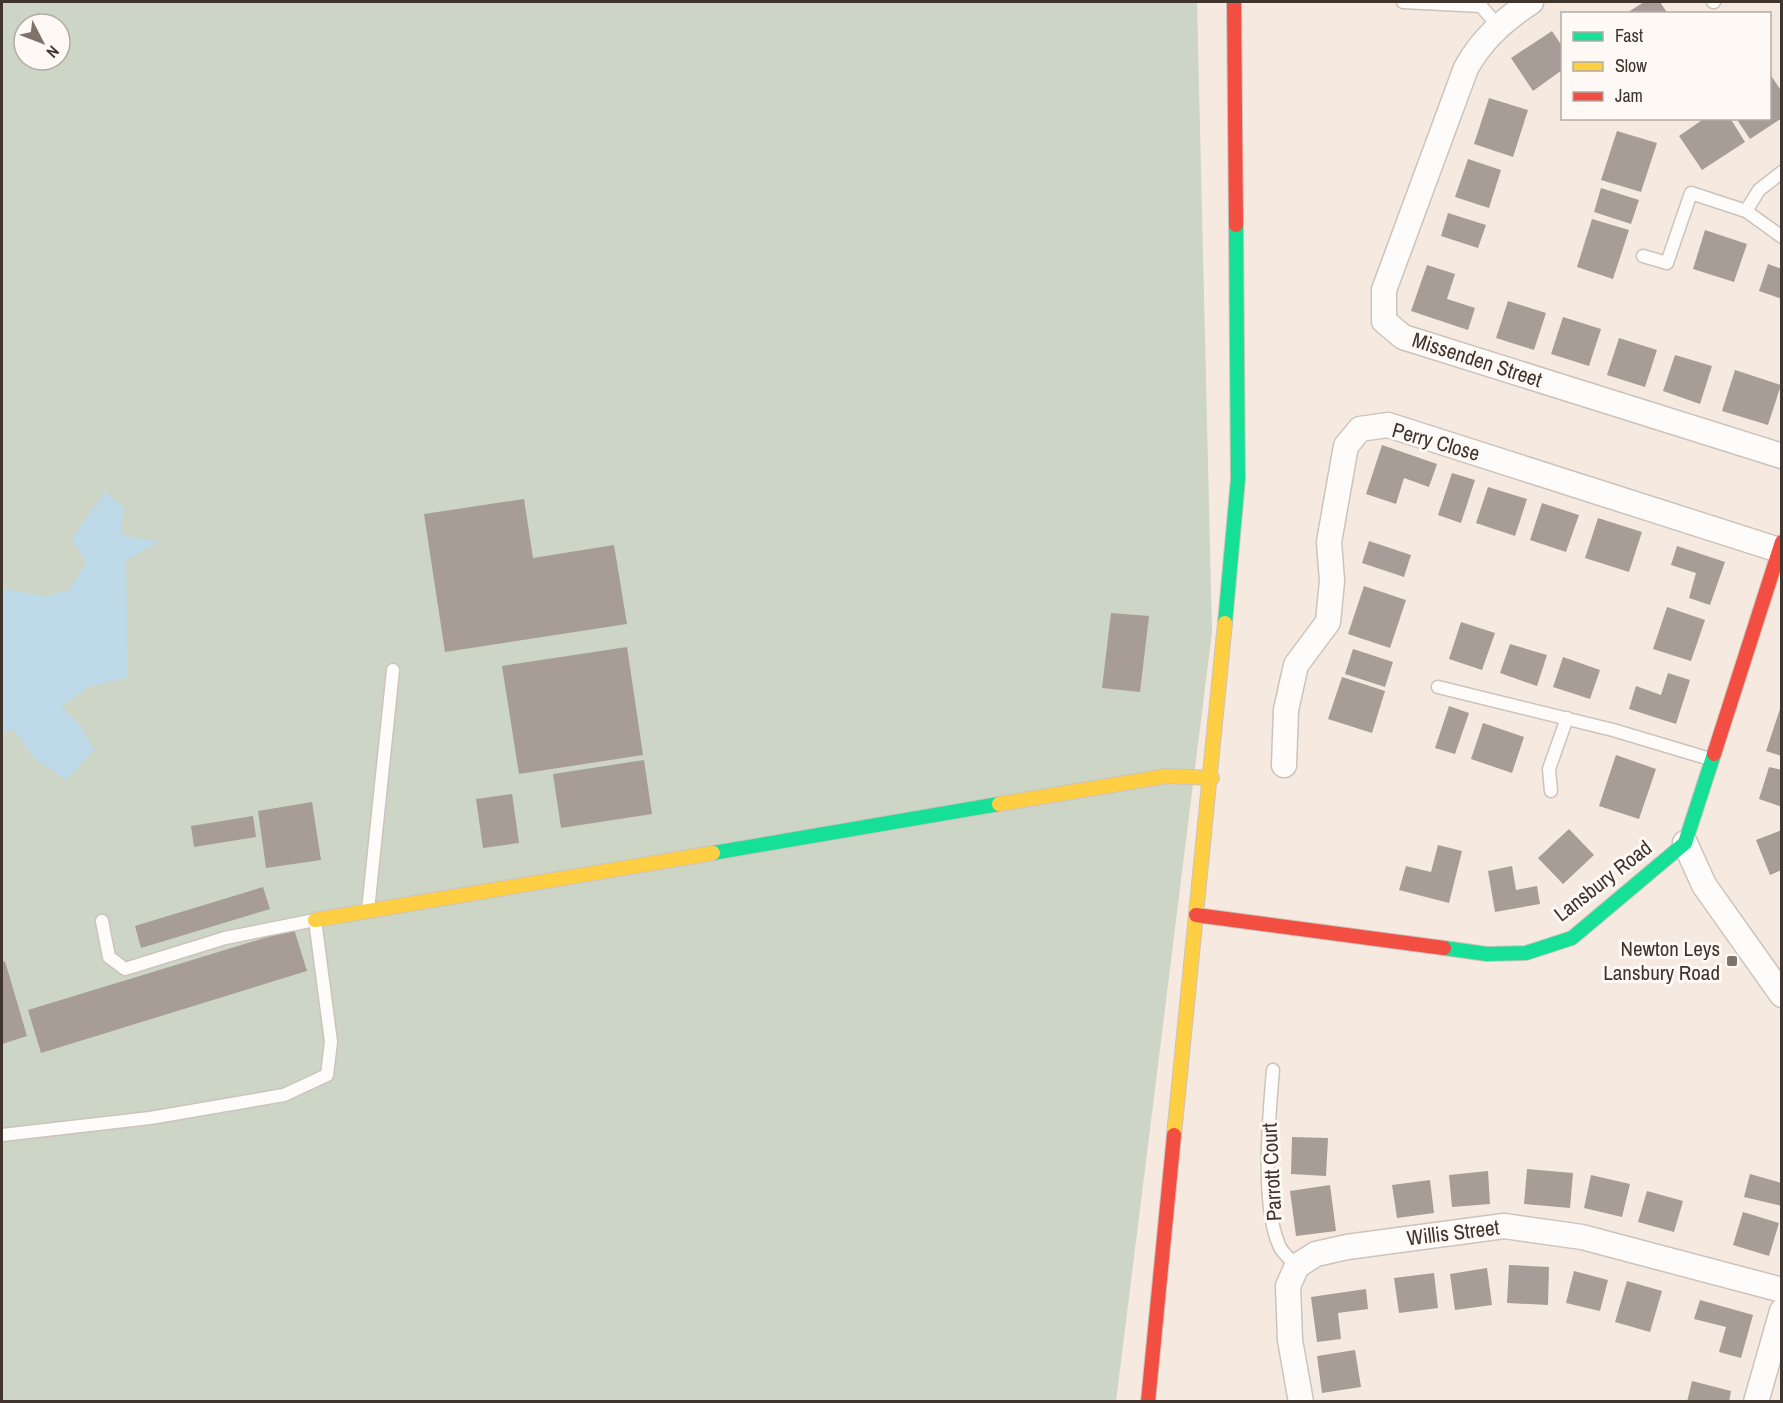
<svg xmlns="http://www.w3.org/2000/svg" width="1783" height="1403" viewBox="0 0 1783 1403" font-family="'Archivo Narrow',sans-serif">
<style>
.green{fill:#cdd5c6;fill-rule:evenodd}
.water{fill:#bed9e8}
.building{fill:#a79d96}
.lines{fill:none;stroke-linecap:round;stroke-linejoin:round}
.lane-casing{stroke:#cdc3bb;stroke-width:15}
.street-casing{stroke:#cdc3bb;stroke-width:27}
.fast-casing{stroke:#cdc3bb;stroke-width:16}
.slow-casing{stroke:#cdc3bb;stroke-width:16}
.jam-casing{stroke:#cdc3bb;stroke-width:16}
.lane{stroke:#fefcfa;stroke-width:12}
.street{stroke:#fefcfa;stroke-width:24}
.fast{stroke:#16e098;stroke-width:14}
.slow{stroke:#ffcf43;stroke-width:14}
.jam{stroke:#f24e42;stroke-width:14}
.poi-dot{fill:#7f746c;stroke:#fef9f5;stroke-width:2}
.labels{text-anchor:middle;stroke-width:6;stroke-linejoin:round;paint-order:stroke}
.street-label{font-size:21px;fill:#3f352d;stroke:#fef9f5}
.poi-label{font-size:21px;fill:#3f352d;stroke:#fef9f5;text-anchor:end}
</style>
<rect width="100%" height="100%" fill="#f5e9e0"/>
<path class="green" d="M2,2H1197L1212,632L1116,1401L2,1402ZM24,24H60V60H24Z"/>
<path class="water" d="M105,492L124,506L121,535L160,542L126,560L128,677L88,687L61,707L80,725L94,750L66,780L34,758L13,729L2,735V588L44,596L69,590L86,563L72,538Z"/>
<path class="building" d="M1644,2H1660L1668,14H1625Z
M1552,31L1562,46V70L1533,91L1511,58Z
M1770,74L1782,92V118L1750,139L1736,118H1770Z
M1489,98L1528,110L1513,157L1474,144Z
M1705,118H1730L1745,142L1702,170L1679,136Z
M1617,131L1657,143L1641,192L1601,180Z
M1468,159L1501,170L1489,208L1455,197Z
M1601,188L1639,200L1631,224L1594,212Z
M1448,213L1486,225L1478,248L1441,236Z
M1592,219L1629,230L1613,279L1577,267Z
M1705,230L1747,244L1734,282L1693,269Z
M1768,264L1782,269V299L1759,291Z
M1427,265L1455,274L1447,299L1475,308L1468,330L1411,311Z
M1508,301L1546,313L1534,350L1496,338Z
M1563,317L1601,329L1589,366L1551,354Z
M1619,338L1657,350L1645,387L1607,375Z
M1675,355L1712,366L1700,404L1663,391Z
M1735,370L1781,385L1768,425L1722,411Z
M1382,445L1437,464L1429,487L1404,478L1396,504L1366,494Z
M1452,473L1475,480L1461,523L1438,515Z
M1488,487L1527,499L1515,536L1476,523Z
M524,499L533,558L614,545L627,624L445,652L424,514Z
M1542,503L1579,515L1566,552L1530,540Z
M1598,518L1642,532L1629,572L1585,558Z
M1369,541L1411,555L1404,577L1362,563Z
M1677,546L1725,562L1710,605L1689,598L1696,573L1671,565Z
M1364,586L1406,600L1390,648L1348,634Z
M1667,607L1705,620L1691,661L1653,649Z
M1111,613L1149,616L1140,692L1102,688Z
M1461,622L1495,633L1482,670L1449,659Z
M1510,644L1547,655L1537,686L1500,673Z
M627,647L643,755L519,774L502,666Z
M1353,649L1393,662L1385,687L1345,674Z
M1563,657L1600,670L1590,699L1553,687Z
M1668,673L1690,680L1676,724L1629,709L1636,686L1661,695Z
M1342,677L1385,691L1372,733L1328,719Z
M1449,706L1469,713L1455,754L1435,748Z
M1781,706H1782V756L1766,751Z
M1483,723L1524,737L1512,773L1471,759Z
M1616,755L1656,769L1639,819L1599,806Z
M644,760L652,814L561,828L553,774Z
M1769,767L1782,770V807L1759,799Z
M512,794L519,843L483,848L476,799Z
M312,802L321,860L266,868L258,811Z
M253,816L256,837L194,847L191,826Z
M1569,829L1594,855L1563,884L1538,858Z
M1782,830V870L1770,875L1756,840Z
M1438,845L1462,851L1449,903L1399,890L1406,866L1431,872Z
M1512,866L1516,890L1537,886L1540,904L1495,912L1488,871Z
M263,887L270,909L141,948L135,926Z
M294,929L307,971L41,1053L28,1010Z
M5,961L27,1036L2,1044V962Z
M1292,1137L1328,1138L1326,1176L1291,1174Z
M1527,1169L1573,1173L1570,1208L1524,1204Z
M1488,1171L1490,1204L1452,1207L1449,1175Z
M1750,1174L1782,1183V1206L1744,1197Z
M1591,1175L1630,1184L1622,1217L1584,1208Z
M1430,1180L1434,1213L1397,1218L1392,1185Z
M1330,1185L1336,1231L1296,1236L1290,1191Z
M1647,1191L1683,1201L1674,1232L1638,1222Z
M1743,1212L1779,1223L1769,1256L1733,1245Z
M1509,1265L1549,1267L1548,1305L1507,1303Z
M1487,1268L1492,1305L1455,1310L1450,1274Z
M1574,1271L1608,1280L1600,1311L1566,1303Z
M1434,1273L1438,1308L1399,1313L1394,1278Z
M1627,1281L1662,1291L1650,1332L1615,1322Z
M1366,1289L1368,1309L1338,1313L1341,1339L1317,1342L1311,1297Z
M1700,1300L1753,1315L1741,1358L1719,1352L1726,1327L1694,1319Z
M1355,1350L1361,1387L1322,1393L1317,1356Z
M1692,1381L1731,1391L1729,1402H1687Z"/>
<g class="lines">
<g class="lane-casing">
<path id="lane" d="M1403,2L1481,6L1498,26
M1713,2H1714
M1746,211L1759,190L1782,172
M1643,256L1667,263L1691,193L1746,211L1782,237
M1438,687L1613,730L1710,759
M1551,791L1549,769L1567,718
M368,910L393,670
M1273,1070C1269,1116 1261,1204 1279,1245C1282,1253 1291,1260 1297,1266
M2,1135L150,1118L284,1095L327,1075L331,1042L315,920L225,938L125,969L109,957L102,921"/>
</g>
<g class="street-casing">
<path id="street" d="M1531,2C1504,20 1482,39 1466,68L1384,290V321L1403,337L1782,456
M1284,765L1286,710L1296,665L1328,622L1332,581L1329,542L1346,446L1360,429L1388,425L1779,550
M1685,843L1704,885L1782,995
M1301,1402L1290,1340L1288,1286L1297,1266L1316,1254L1347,1247L1504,1226L1582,1237L1782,1290
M1756,1402L1782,1311"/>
</g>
<g class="fast-casing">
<path id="fast" d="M1225,623L1238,479L1236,225
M713,853L999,804
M1444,948L1487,954L1526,953L1572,938L1685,843L1714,754"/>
</g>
<g class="slow-casing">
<path id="slow" d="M999,804L1167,776L1212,778
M315,920L713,853
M1174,1135L1225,623"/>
</g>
<g class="jam-casing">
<path id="jam" d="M1234,2L1236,225
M1714,754L1782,542
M1196,915L1444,948
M1148,1402L1174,1135"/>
</g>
<use href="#lane" class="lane"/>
<use href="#street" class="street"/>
<use href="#fast" class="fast"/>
<use href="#slow" class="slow"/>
<use href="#jam" class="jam"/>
</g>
<rect class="poi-dot" x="1726" y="955" width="12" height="12" rx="3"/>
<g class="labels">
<g class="street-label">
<text transform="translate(1477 360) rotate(18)" y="7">Missenden Street</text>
<text transform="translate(1436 442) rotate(16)" y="7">Perry Close</text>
<text transform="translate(1603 881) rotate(-38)" y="7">Lansbury Road</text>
<text transform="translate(1272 1172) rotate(-93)" y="7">Parrott Court</text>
<text transform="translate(1453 1233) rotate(-7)" y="7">Willis Street</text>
</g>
<g class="poi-label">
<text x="1720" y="956">Newton Leys<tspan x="1720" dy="24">Lansbury Road</tspan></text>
</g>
</g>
<rect width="1783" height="1403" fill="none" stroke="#3f352d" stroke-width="6"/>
<rect x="1561" y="12" width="210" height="108" fill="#fef9f5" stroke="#b2aba5" stroke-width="1.5"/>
<rect x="1573" y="32" width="30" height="9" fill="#16e098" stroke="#b2aba5" stroke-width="1.5"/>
<text x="1615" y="42" font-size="18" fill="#3f352d">Fast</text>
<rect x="1573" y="62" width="30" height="9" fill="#ffcf43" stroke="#b2aba5" stroke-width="1.5"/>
<text x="1615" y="72" font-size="18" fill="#3f352d">Slow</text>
<rect x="1573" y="92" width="30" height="9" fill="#f24e42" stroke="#b2aba5" stroke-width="1.5"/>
<text x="1615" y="102" font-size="18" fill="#3f352d">Jam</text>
<g transform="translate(42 42) rotate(132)"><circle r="28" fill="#fef9f5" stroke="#b2aba5" stroke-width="1.5"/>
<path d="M0-4.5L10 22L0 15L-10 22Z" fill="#7f746c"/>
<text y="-9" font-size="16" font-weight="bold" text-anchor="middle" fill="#3f352d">N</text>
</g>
</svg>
